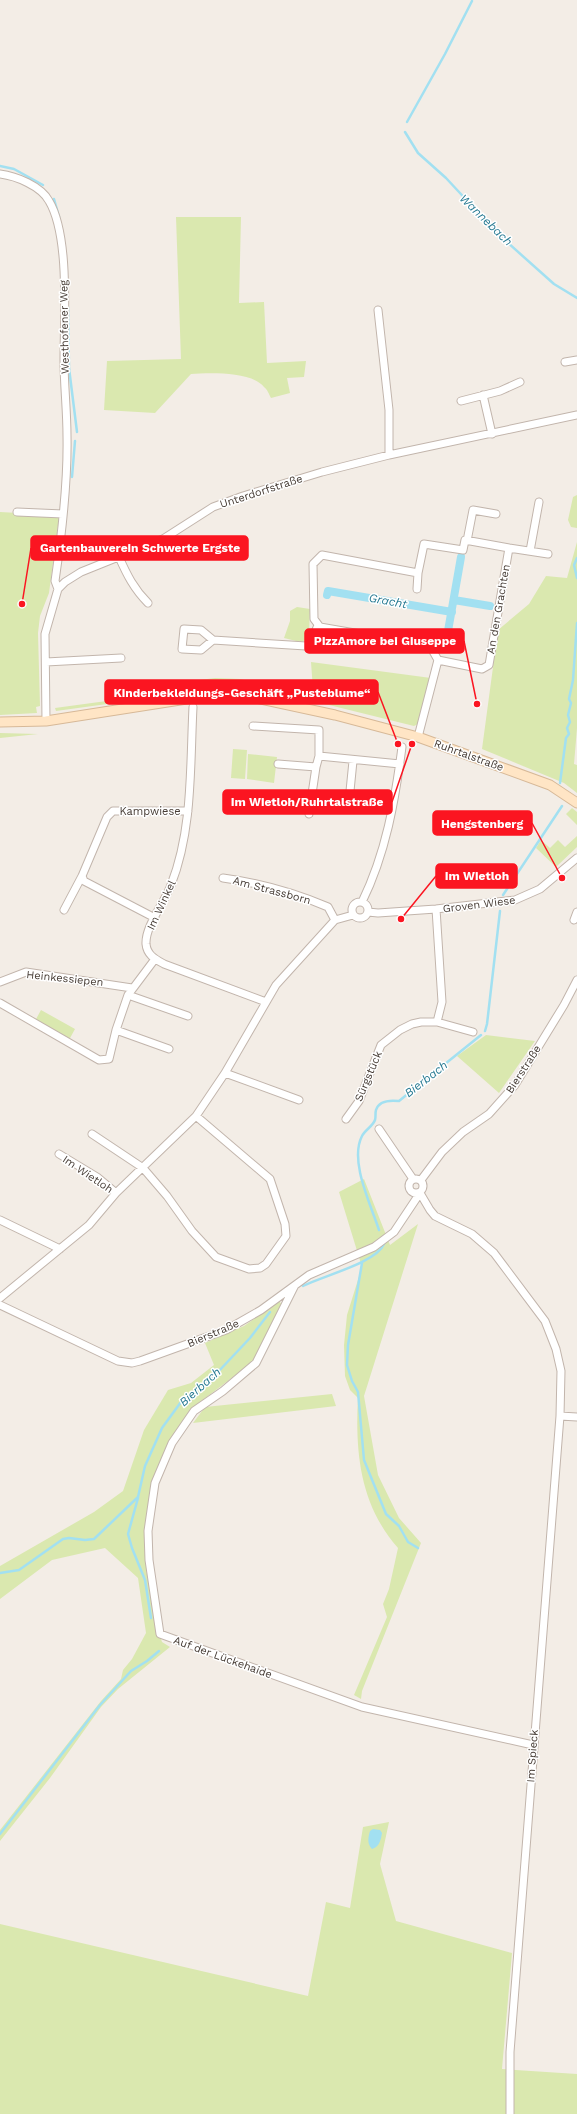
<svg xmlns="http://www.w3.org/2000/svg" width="577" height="2114" viewBox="0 0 577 2114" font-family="'Work Sans',sans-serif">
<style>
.green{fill:#dae8af}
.water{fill:#a2e0f1}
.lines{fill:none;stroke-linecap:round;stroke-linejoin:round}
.stream{stroke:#a2e0f1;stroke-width:2.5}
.canal{stroke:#a2e0f1;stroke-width:8}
.minor-casing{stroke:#c2b5ac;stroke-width:9}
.secondary-casing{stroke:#d7b998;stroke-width:11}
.minor{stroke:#fff;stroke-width:7}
.secondary{stroke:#ffe5c5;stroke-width:9}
.labels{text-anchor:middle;stroke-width:3;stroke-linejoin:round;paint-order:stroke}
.street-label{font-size:11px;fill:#463c35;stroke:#fff}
.water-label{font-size:12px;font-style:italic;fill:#287b93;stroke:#fff}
.leader{fill:none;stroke:#fb1521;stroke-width:1.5}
.callout-dot{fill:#fb1521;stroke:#fff;stroke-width:1.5}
.callout{fill:#fb1521;stroke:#fb1521;stroke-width:1.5}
.callout-label{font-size:12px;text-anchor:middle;font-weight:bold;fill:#fff}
</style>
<rect width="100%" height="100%" fill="#f3ede6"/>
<path class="green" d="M176,217H241L239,303L264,302L267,363L306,361L304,377L287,378L290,393L271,398C269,394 267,389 264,387C251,371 209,373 191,374L155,413L104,410L107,361L181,359Z
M577,495V528L571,527L568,520L573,497Z
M0,512L56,515L59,518L49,593L40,616L38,633L40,706L36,707L37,713L0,715Z
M577,542V728L574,764L577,765V793L564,783L482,749L498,630L529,604L546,576L567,578Z
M297,607L310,609L309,634L306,640L300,642L284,638L290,621V611Z
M311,662L431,678L418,724L414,726L329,705L242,689L209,690L56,711L55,708L136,697L142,684L145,687L215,678L240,679L308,695L313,690Z
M0,733L38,734L0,738Z
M233,749L247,750L245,779L231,778Z
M248,754L277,757L274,783L247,779Z
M572,808L577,812V825L566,814Z
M577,836V847L556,867L536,848L541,840L550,848L558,840L565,847Z
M41,1010L75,1029L69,1040L35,1021Z
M486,1035L535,1041L499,1093L457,1056Z
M364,1179L390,1245L418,1224L364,1396L378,1475L399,1518L421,1543L362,1691L361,1699L354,1695L387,1617L383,1604L389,1589L398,1548C360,1505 355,1452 358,1398L350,1390L345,1376L344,1345L347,1315L362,1267L339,1192Z
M279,1301L283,1306L254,1361L191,1409L154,1482L145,1529L146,1569L156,1624L162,1642L170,1647L118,1689L101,1707L50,1778L0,1841V1830L101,1701L121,1679L123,1670L132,1659L146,1633L138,1578L105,1548L52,1560L0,1599V1566L94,1512L123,1491L144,1430L168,1390L191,1383L214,1365L205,1343L244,1326Z
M332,1394L336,1406L193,1423L205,1407Z
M389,1822L380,1864L396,1921L512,1953L502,2069L577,2074V2114H0V1924L308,1996L326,1902L350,1908L363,1827Z"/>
<path class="water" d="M373,1829L380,1830L382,1833C381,1840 379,1847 372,1849C367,1844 368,1838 370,1831Z"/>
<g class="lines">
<path class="stream" d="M407,122L445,54L472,1
M405,132L418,153L446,178L498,234L554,284L577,298
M0,166L14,169L43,185
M54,199L59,217
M68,307L69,368L77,432
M72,477L75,441
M577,558L574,565L577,578
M560,783L566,738L569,734L567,728L570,722L568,715L571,703L569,699L573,680L577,623
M503,895L562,806
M485,1031L487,1024L500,911
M379,1230C371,1205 349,1161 362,1136C365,1130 373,1126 375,1120C376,1117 375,1113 376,1110C379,1100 390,1100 399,1101L481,1035
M362,1263L348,1345L347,1365L352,1381L358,1392L364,1460L386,1514L399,1526L408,1542L418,1548
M303,1286C322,1276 376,1263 384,1244
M138,1498L128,1534L132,1548L145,1580L151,1618
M0,1573L19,1570L63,1539L69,1538L85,1540L94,1539L138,1497L145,1466L162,1428L181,1402L217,1373L250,1338L270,1312
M0,1834L100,1705L131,1671L147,1661L159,1651"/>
<path class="canal" d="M327,595L328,591L452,612
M454,600L490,606
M448,649V631L461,557"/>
<g class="minor-casing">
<path id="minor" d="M0,174C16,176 41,186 49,201C70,236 64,318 64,360C64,385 67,410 67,436C68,484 62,533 55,581L58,589
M378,310L389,410V455
M565,362L577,360
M483,395L492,434
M461,401L500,391L520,382
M17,512L63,514
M467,541L473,510L496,514
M509,548L548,554
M530,551L539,502
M119,557C127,575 134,589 148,603
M417,589L418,573
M213,640L201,650L182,649L184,629L201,630L213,640L306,646L311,642L318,625
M46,662L121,658
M193,707C190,766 193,829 171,885C165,902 145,926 146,944C147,955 155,959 164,964L266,1002
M46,721L45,634L58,589L65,582L81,572L163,539L213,507L243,496L322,472L389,455L577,415
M253,726L319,730V756L400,764
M418,737L438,660L430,646L320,627L314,619L313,564L322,555L418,573L424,544L463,550L465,540L509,548L489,665L482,669L438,660
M278,764L316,767
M350,791L353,761
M312,803L338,805
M309,814L316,767L319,756
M223,878C260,883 295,893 328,907L335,920
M352 910a8 8 0 1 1 16 0a8 8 0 1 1-16 0Z
M362,902C386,853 395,801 402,747
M436,909L442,1002L437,1022
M64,910L82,876
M368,912L378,913L436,909L515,900L540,889L577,858
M155,918L84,881L82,876L107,817L113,811H188
M574,920L577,912
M0,982L26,972L132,988
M128,995L188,1016
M0,1003L99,1060L109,1059L116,1030L128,995L155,959
M116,1030L169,1049
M225,1073L299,1100
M346,1119L359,1101L381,1045L400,1030L412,1024L421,1022H437L473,1032
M379,1129L413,1179
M92,1134L143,1168L167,1196L192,1231L216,1257L249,1269L260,1268L266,1264L286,1236L285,1224L270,1179L196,1116
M59,1154L97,1177L116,1193
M409 1186a7 7 0 1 1 14 0a7 7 0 1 1-14 0Z
M421,1180L442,1152L463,1132L489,1114L515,1085L564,1005L577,980
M0,1220L60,1249
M294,1287L256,1363L223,1391L194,1411L172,1443L155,1483L148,1531L149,1560L160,1634L362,1707L533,1745
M0,1298L89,1225L116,1193L196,1116L225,1073L276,985L335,920L353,915
M0,1305L118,1361L132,1363L140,1361L226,1330L261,1310L309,1275L374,1247L394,1232L420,1193L430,1210L435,1216L472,1234L494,1253L545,1321L556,1349L561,1371L560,1416L510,2052V2114
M560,1416L577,1417"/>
</g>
<g class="secondary-casing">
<path id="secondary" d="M0,722L46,721L193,698L225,695L251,697L335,715L418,737L550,785L577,803"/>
</g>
<use href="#minor" class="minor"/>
<use href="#secondary" class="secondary"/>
</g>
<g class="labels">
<g class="street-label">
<text transform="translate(64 327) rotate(-91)" y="4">Westhofener Weg</text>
<text transform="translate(261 491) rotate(-18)" y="4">Unterdorfstraße</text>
<text transform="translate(498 609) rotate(-80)" y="4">An den Grachten</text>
<text transform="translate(469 755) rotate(20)" y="4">Ruhrtalstraße</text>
<text x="150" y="815">Kampwiese</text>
<text transform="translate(272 890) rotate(15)" y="4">Am Strassborn</text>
<text transform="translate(479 904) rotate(-7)" y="4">Groven Wiese</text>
<text transform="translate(161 905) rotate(-65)" y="4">Im Winkel</text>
<text transform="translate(65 978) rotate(6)" y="4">Heinkessiepen</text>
<text transform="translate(523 1069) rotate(-57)" y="4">Bierstraße</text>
<text transform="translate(368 1076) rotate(-67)" y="4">Sürgstück</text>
<text transform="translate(88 1174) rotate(34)" y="4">Im Wietloh</text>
<text transform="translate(213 1333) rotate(-23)" y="4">Bierstraße</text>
<text transform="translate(223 1657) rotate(20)" y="4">Auf der Lückehaide</text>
<text transform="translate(532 1756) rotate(-86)" y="4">Im Spieck</text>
</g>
<g class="water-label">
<text transform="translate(486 220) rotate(44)" y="4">Wannebach</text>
<text transform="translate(388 601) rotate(10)" y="4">Gracht</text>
<text transform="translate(426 1079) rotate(-38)" y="4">Bierbach</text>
<text transform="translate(200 1387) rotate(-42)" y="4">Bierbach</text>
</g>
</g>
<path class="leader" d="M22 604L31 548M477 704L464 641M398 744L378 692M412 744L392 802M562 878L532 823M401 919L436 876"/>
<g class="callout-dot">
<circle cx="22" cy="604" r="4"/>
<circle cx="477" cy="704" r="4"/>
<circle cx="398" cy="744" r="4"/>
<circle cx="412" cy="744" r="4"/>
<circle cx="562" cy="878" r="4"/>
<circle cx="401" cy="919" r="4"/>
</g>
<g class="callout">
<rect x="31" y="536" width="217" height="24" rx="4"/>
<rect x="305" y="629" width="159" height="24" rx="4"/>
<rect x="105" y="680" width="273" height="24" rx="4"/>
<rect x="223" y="790" width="169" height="24" rx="4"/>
<rect x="433" y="811" width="99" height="24" rx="4"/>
<rect x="436" y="864" width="81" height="24" rx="4"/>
</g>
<g class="callout-label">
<text x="140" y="552">Gartenbauverein Schwerte Ergste</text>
<text x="385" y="645">PizzAmore bei Giuseppe</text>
<text x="242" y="697">Kinderbekleidungs-Geschäft „Pusteblume“</text>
<text x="307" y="806">Im Wietloh/Ruhrtalstraße</text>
<text x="482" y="828">Hengstenberg</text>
<text x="477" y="880">Im Wietloh</text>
</g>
</svg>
